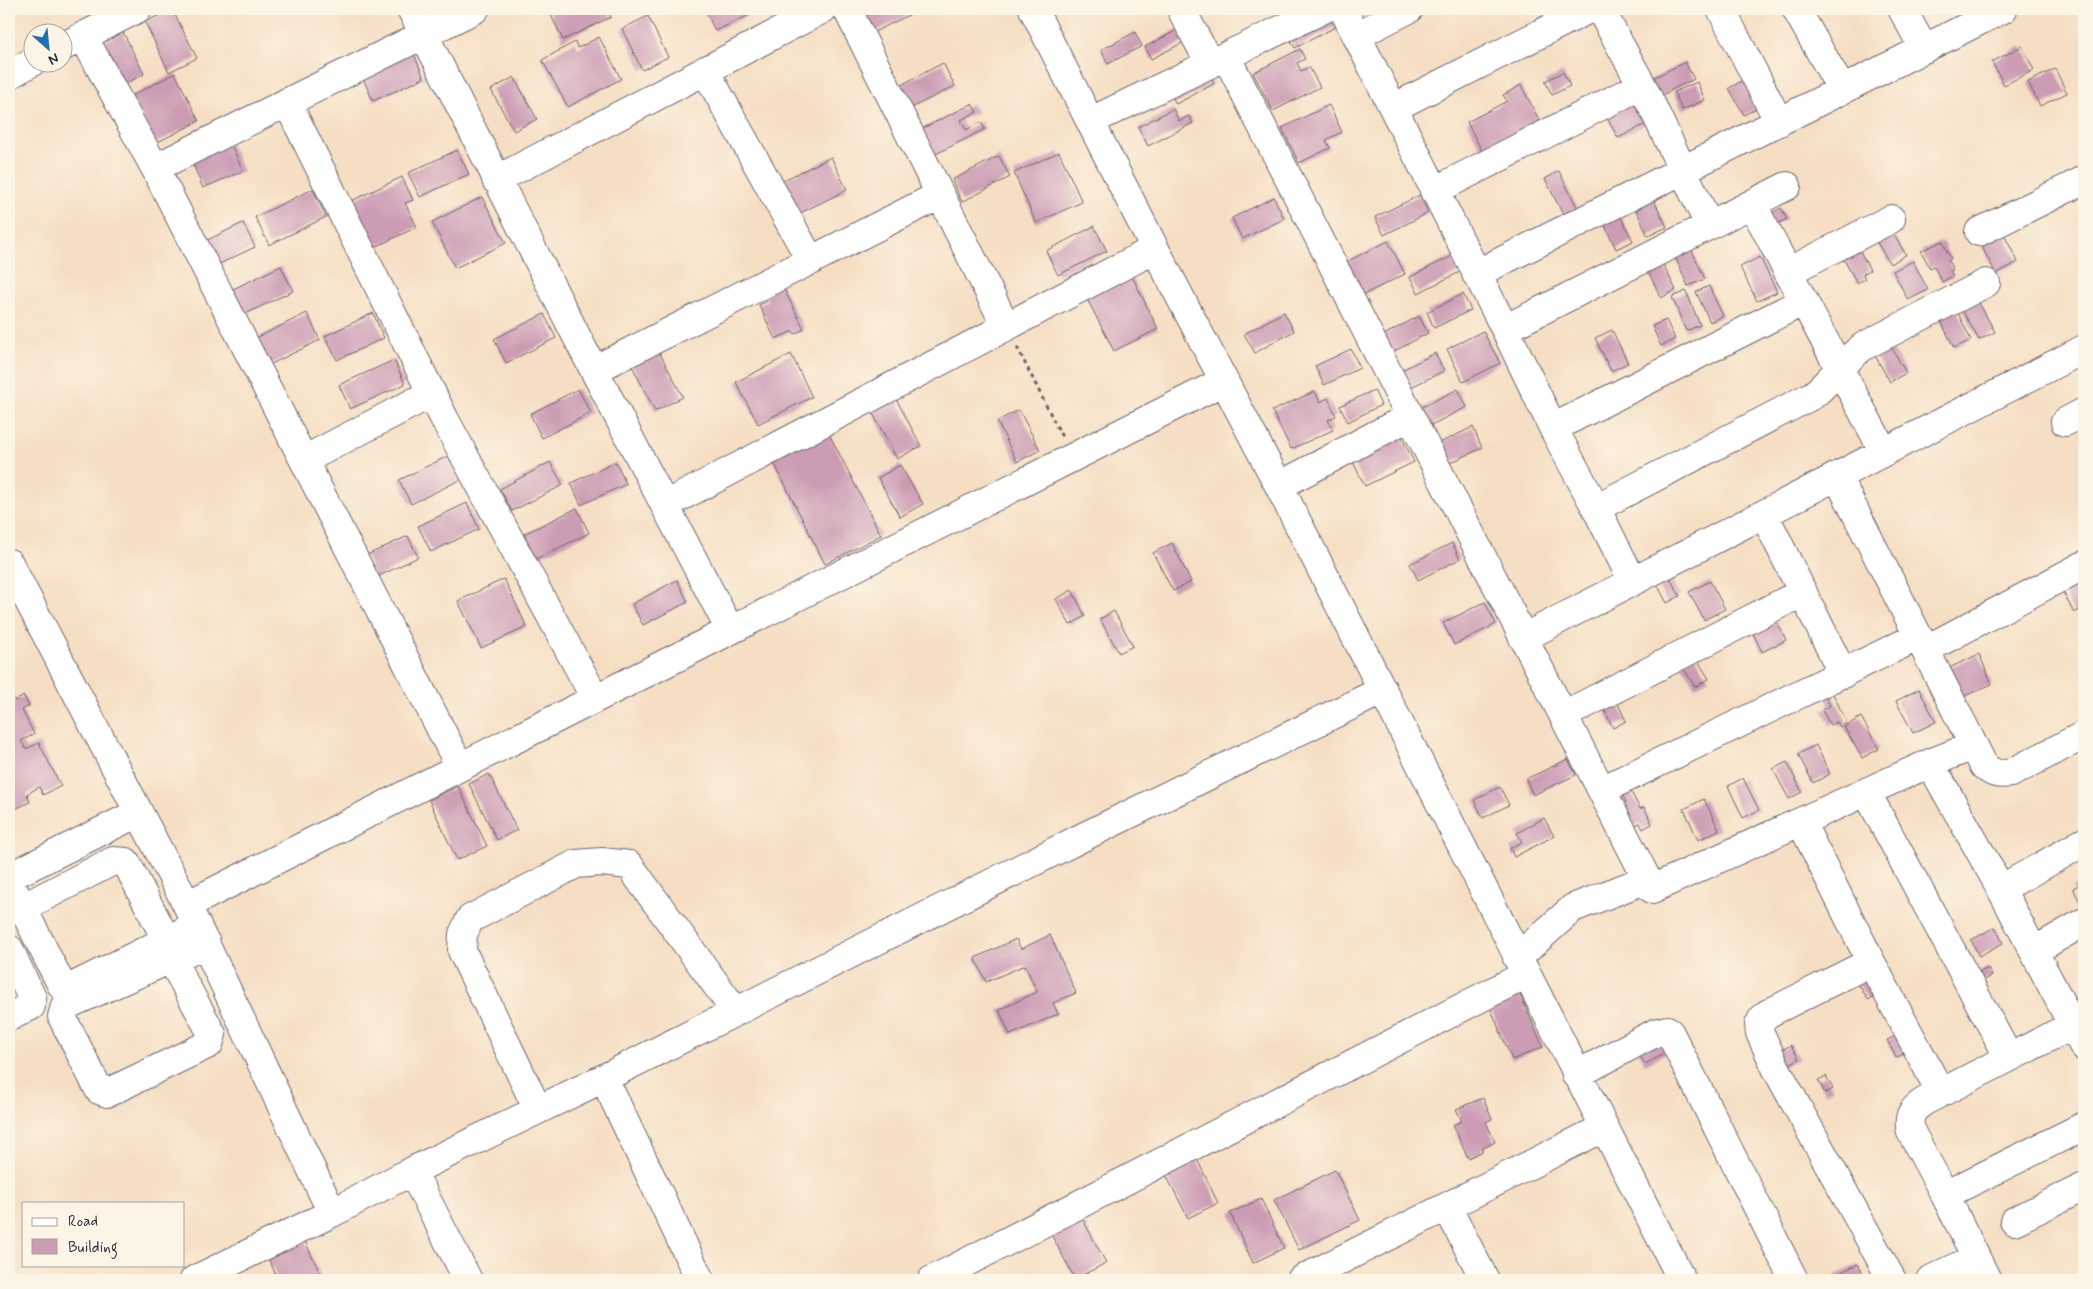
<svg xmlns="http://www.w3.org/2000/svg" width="2093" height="1289" viewBox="0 0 2093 1289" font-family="Mynerve,sans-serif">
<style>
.building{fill:#cc9cb5}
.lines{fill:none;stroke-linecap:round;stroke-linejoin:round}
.minor-casing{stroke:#6c646b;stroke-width:30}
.path{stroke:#6c646b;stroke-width:3;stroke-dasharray:4 4;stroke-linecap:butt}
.minor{stroke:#fff;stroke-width:28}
</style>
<rect width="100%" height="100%" fill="#fcf5e5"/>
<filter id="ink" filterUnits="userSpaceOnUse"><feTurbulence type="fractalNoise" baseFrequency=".02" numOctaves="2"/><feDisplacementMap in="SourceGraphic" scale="10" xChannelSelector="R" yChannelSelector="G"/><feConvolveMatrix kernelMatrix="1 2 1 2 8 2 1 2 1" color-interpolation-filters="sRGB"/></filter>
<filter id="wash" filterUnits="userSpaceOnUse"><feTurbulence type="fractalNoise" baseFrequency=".0096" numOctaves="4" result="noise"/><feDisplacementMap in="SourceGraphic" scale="20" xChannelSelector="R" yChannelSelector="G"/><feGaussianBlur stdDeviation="1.12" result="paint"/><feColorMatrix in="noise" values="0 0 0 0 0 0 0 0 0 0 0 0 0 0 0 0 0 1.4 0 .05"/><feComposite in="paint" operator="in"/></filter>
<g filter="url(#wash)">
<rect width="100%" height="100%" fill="#f5dec3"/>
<g id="blocks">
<path class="building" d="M172,9L197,58L169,72L145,22Z
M548,9H606L611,17L563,40Z
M705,9H762L715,31Z
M855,9H921L868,35Z
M1329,9L1339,25L1295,48L1286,31Z
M648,16L668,57L642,70L622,29Z
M1177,30L1184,42L1151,59L1145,47Z
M123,32L144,74L119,87L98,45Z
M1135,32L1142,46L1108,64L1101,50Z
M599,37L621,79L568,107L542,60L575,42L578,48Z
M2022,46L2034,70L2004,85L1992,62Z
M1300,49L1305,59L1297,63L1301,71L1309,67L1320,87L1273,111L1253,73Z
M413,52L424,78L373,101L362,76Z
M1685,62L1694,79L1656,98L1647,81Z
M943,63L955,86L911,108L899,86Z
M1206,67L1214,84L1176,104L1167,87Z
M2055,69L2067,93L2040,106L2028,82Z
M1563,72L1570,86L1552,95L1545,81Z
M175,73L199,121L156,143L131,96Z
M1753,75L1768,102L1744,115L1729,88Z
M514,77L537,119L514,131L491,90Z
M1697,82L1705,100L1682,110L1674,92Z
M1521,85L1545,131L1487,161L1467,122L1507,101L1503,95Z
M1638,92L1652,121L1618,138L1603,110Z
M972,104L977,112L961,120L966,130L981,122L985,129L928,158L915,132Z
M1329,105L1342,132L1326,140L1330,148L1299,163L1282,128Z
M1173,109L1179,121L1189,116L1193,123L1148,146L1138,127Z
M230,142L243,171L203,188L191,159Z
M457,150L469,174L420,197L408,173Z
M1059,152L1082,202L1036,223L1014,173Z
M999,156L1010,177L962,202L952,180Z
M831,157L847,190L796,215L780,182Z
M1559,171L1577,207L1563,214L1545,179Z
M402,177L413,200L405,203L417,227L373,248L351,201Z
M313,189L326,217L269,245L255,217Z
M1650,192L1667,227L1648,236L1632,201Z
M1420,195L1428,213L1384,235L1375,217Z
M482,197L506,243L455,268L432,222Z
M1274,197L1284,219L1242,239L1232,218Z
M1616,207L1633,241L1616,249L1600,215Z
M1781,208L1787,219L1769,228L1764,217Z
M243,223L255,247L213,267L201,243Z
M1999,225L2018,262L1996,274L1977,237Z
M1094,226L1107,251L1058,275L1046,251Z
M1889,227L1906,255L1890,264L1873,236Z
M1388,241L1405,274L1363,295L1346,262Z
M1942,241L1951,259L1948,260L1953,270L1950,271L1953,276L1942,282L1934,266L1930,268L1921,251Z
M1855,242L1870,270L1863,274L1865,279L1857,283L1839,251Z
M1690,246L1705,279L1688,286L1674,254Z
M1452,256L1460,272L1418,293L1410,277Z
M1760,257L1777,292L1757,301L1740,267Z
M1661,260L1676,290L1661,298L1646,267Z
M1913,261L1928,290L1908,300L1893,271Z
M281,266L293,291L239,317L227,292Z
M1130,272L1158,329L1114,351L1085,295Z
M781,283L804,329L795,334L793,331L775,339L759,305L767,301L763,292Z
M1709,286L1723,316L1710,322L1696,292Z
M1686,291L1700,325L1686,331L1672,297Z
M1463,294L1471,310L1434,328L1427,312Z
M1977,299L1995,332L1979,340L1961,308Z
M1956,309L1971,340L1954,348L1939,317Z
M1284,312L1294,331L1255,353L1244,334Z
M307,313L320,340L265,367L252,340Z
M373,313L384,338L337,360L325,336Z
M544,314L556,338L506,363L494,339Z
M1419,316L1428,333L1391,353L1382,336Z
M1666,320L1675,339L1661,346L1652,326Z
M1612,330L1628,363L1611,371L1595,338Z
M1483,331L1500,363L1463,382L1447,349Z
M1889,343L1906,373L1890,382L1873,352Z
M657,348L683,397L655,411L630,362Z
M1351,349L1360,368L1324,385L1315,366Z
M1435,353L1444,371L1407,389L1398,372Z
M791,354L812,397L758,424L736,382Z
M394,360L405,384L350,409L339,385Z
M578,389L591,413L542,438L530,414Z
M1458,389L1467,407L1429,426L1420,408Z
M1374,390L1381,405L1348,422L1340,406Z
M1315,391L1320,402L1328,398L1336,416L1328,420L1333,430L1291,449L1272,411Z
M894,395L921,446L897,459L870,408Z
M1019,410L1040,450L1017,462L997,421Z
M825,426L881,535L825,564L770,455Z
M1396,426L1414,462L1365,486L1347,450Z
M1473,427L1482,448L1445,465L1435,445Z
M450,455L462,479L411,504L399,480Z
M550,462L563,485L512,511L500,489Z
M616,462L626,484L581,505L571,483Z
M900,465L923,504L900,517L878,478Z
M467,503L479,529L431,552L418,526Z
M577,508L589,533L536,559L524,534Z
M408,536L418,557L375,578L365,556Z
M1172,543L1191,582L1173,591L1153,553Z
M1452,543L1460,559L1418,580L1410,564Z
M1664,568L1680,596L1667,603L1652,575Z
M504,579L527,627L481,648L458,601Z
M2084,579V608L2074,613L2062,590Z
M677,580L688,602L643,625L632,604Z
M1710,581L1725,609L1704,620L1689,592Z
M1072,590L1085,616L1070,625L1056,599Z
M1485,602L1496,624L1454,645L1443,623Z
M1114,611L1133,646L1119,653L1100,619Z
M1774,616L1786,640L1762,652L1750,627Z
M1979,654L1992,684L1958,699L1945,670Z
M1695,656L1709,679L1695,687L1681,664Z
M9,688L15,701L24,696L29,706L22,710L34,734L21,741L26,749L39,743L61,786L43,795L39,787L27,794L30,802L15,809L10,799L9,800Z
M1919,689L1936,722L1913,733L1896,701Z
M1831,690L1847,723L1840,727L1837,722L1830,725L1822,710L1830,706L1824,694Z
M1618,695L1622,702L1618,704L1626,721L1613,728L1601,703Z
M1861,717L1879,749L1862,758L1844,727Z
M1816,745L1830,774L1813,783L1798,754Z
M1568,759L1576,775L1533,795L1526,779Z
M1787,762L1802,792L1789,799L1773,769Z
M489,774L517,830L497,840L469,784Z
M1743,778L1759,810L1743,818L1728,786Z
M458,786L487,846L457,860L429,800Z
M1500,787L1509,805L1483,818L1474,800Z
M1630,790L1640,809L1644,807L1652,824L1643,829L1640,823L1632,827L1621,804L1626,802L1622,794Z
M1704,799L1719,830L1698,840L1684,809Z
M1544,818L1554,836L1514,857L1510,848L1522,842L1517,833Z
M2081,884L2084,890V903L2081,904L2073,888Z
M1995,927L2003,943L1979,956L1971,940Z
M1050,935L1076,993L1053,1003L1058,1014L1010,1035L999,1010L1037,992L1025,965L986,982L975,958L1016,939L1021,949Z
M1988,968L1992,976L1974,985L1969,977Z
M1866,969L1880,993L1868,1000L1854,976Z
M1520,994L1543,1047L1512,1060L1490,1007Z
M1898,1035L1907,1052L1896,1058L1887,1040Z
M1663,1039L1670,1051L1645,1064L1638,1052Z
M1791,1045L1799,1059L1782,1068L1774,1054Z
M1826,1076L1833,1089L1825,1093L1818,1080Z
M1483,1098L1492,1119L1486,1122L1495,1142L1481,1149L1483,1151L1468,1158L1453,1125L1462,1121L1456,1109Z
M1197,1159L1218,1203L1188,1218L1166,1175Z
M1335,1170L1360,1220L1299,1250L1274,1200Z
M1261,1199L1284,1248L1253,1263L1230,1213Z
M1081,1216L1106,1263L1075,1279L1050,1232Z
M300,1230L323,1280H273L272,1277L276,1275L263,1247Z
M1858,1264L1864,1276L1855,1280H1838L1835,1275Z"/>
</g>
</g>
<g filter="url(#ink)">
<use href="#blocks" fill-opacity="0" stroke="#6c646b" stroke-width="1"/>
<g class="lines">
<g class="minor-casing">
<path id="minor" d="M411,9L583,349L730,630
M847,9L1006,326
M1033,9L1155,249L1279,486L1682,1280
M1181,9L1210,64
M1343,9L1505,329L1553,428L1596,508L1632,580
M1600,9L1642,85L1709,225
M1721,9L1779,122
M1796,9L1842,90
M1902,9L1924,49
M1358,35L1409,9
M83,36L155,168L460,767
M62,47L137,9
M1226,56L1652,889L1930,763L1973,746
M705,70L811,261
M9,75L32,62
M287,102L444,418L595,698
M1393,108L1589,9
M1091,121L1324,9
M155,168L475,9
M496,180L823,9
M1434,191L1642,85
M1752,204L1884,452
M1979,232L2084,180
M1788,272L1891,219
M1476,274L2003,9
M1505,329L1787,186
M594,370L940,195
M2065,422L2084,412
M1553,428L1804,301
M304,460L432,393
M1837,476L1984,766C1993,774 1999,775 2011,773L2084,735
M1279,486L1409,417
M665,505L1155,249
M1596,508L1813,395C1832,380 1844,360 1864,346L1986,283
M1764,514L1843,674
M9,563L187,905L332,1213
M1523,638L2084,349
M1925,650L2084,565
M1564,715L1803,592
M1930,763L2001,889L2084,1047
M1602,790L1917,637
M1867,793L2009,1058
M1801,822L1871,962L1941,1093
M9,877L138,813
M9,881L62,986H74L197,925
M2001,889L2084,842
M187,905L1224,381
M22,908L113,861L126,862L166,939
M9,949L32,998L31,1006L9,1017
M2034,951L2084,922
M1517,958L1573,908L1647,879
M171,959L212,1034L209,1044L107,1093L99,1090L62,1017L65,1006L171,959L180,957L206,943
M1871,962L1767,1014L1762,1019L1759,1025L1760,1033L1777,1070L1892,1280
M1576,1075L1655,1033L1667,1030L1670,1033L1794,1280
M604,1078L700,1280
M538,1110L462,951L463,934L470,919L576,864L602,862L629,865L736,1012
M412,1171L468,1280
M1945,1195L2084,1126
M1447,1207L1485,1280
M2014,1221L2084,1187
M194,1280L332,1213L412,1171L604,1078L1081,838L1383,690
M932,1280L1525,975
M1301,1280L1603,1128
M1930,1280L1976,1258
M1987,1280L1945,1195L1911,1132C1907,1116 1912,1109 1925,1101L2073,1025"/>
</g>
<path class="path" d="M1017,347L1062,437"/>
<use href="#minor" class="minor"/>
</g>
</g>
<rect width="2093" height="1289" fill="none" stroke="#fcf5e5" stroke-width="30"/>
<rect x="22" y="1202" width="162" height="65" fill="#fcf5e5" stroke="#a5a1a1"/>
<rect x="32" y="1218" width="25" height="8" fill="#ffffff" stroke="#a5a1a1"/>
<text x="68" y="1226" font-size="15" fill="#22223b">Road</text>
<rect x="32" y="1239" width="25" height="15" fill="#cc9cb5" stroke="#a5a1a1"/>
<text x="68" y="1252" font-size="15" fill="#22223b">Building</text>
<g transform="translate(48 48) rotate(153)"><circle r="24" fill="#fcf5e5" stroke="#a5a1a1"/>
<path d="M0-4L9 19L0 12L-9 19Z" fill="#1f6fb2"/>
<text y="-8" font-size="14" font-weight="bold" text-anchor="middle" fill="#22223b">N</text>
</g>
</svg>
